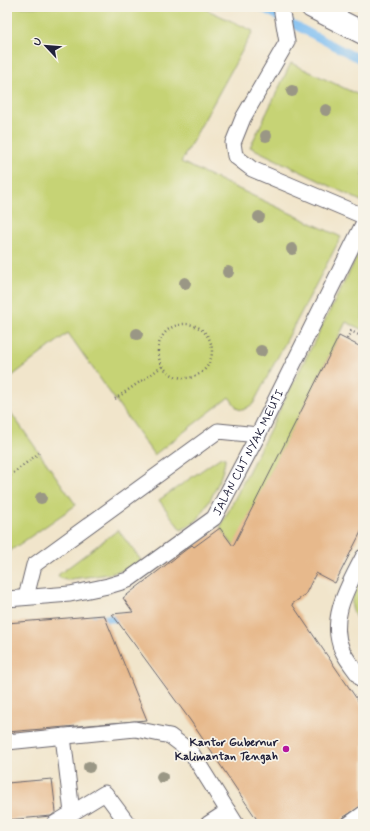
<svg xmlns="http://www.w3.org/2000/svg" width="370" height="831" viewBox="0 0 370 831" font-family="Mynerve,sans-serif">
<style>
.green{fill:#c6d375;stroke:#747a58}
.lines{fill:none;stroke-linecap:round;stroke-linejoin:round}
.stream{stroke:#7ebef2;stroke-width:8}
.building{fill:#e7b98c}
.service-casing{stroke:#6a666d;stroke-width:17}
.trunk-casing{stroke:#6a666d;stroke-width:24}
.path{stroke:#6a666d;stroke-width:2.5;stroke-dasharray:1 3;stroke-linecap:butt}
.service{stroke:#fff;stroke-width:15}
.trunk{stroke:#fff;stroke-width:22}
.tree{fill:#9a9785}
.poi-dot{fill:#b5179e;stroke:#f7f3e8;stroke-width:1.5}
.labels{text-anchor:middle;stroke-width:3.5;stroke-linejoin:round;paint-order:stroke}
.street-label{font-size:12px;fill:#22223b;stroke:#f7f3e8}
.poi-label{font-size:12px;font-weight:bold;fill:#22223b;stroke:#f7f3e8;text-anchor:end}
</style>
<rect width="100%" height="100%" fill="#f7f3e8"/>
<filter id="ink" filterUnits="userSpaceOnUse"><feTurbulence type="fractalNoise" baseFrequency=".025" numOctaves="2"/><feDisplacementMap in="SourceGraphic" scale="8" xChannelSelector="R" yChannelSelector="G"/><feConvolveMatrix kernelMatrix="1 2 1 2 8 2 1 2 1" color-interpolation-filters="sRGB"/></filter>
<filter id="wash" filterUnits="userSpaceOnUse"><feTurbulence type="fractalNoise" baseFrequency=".012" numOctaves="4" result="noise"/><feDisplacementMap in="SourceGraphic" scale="16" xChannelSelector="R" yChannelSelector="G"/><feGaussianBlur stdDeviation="0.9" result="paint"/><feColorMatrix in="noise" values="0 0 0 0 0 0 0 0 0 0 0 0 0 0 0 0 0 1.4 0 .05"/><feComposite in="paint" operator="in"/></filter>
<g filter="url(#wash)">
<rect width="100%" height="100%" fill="#f1e5cb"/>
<path class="green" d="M7,7H201L253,31L181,162L341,237L253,404L243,410L238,409L229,397L154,455L68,333L7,380Z
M291,63L363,97V202L250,147Z
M363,245V330L346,322L234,546L220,528Z
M7,407L76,505L7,553Z
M221,457L225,458C225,474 207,508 197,520C193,524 186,527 181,530L159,500Z
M118,530L141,560C121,577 91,575 66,580L60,578L58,575Z
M363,575V629C346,604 350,601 363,575Z"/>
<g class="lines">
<path class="stream" d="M260,7L363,61
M95,619L125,618"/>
</g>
<g id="blocks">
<path class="building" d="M339,336L363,348V528L335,583L316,573L305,595L292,604L363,708V805L344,817L340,824H260L190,720L112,614L133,612L123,598L192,545L194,547L220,528L233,546Z
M104,615L147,720L7,732V623Z
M52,779L56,812L51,816L7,820V783Z"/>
</g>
</g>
<g filter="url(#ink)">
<use href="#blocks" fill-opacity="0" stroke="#6a666d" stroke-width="1"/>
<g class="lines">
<g class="service-casing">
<g id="service">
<path d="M281,7L287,42L243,118L233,143L235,156L252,169L363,216"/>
<path d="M363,557C349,585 328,618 342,650C347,661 356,671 363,681"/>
<path d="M26,597L34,565L218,431L258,435"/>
<path id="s1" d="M7,599L70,594L108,586L128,580L214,518L258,435L363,224"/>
<path d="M63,736L72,813"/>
<path d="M7,742L135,729L170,736L191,752L236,824"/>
<path d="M54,824L105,793L128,824"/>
<path d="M208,824L228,811"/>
<path d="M349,824L363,814"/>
</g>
</g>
<g class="trunk-casing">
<path id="trunk" d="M312,7L363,33"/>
</g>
<path class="path" d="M158 351a27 27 0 1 1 54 0a27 27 0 1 1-54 0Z
M347,339L351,331L363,337
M115,399L163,366
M7,478L39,453"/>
<use href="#service" class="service"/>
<use href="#trunk" class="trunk"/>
</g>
<g class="tree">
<circle cx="292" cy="91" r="6"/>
<circle cx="326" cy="110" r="6"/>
<circle cx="266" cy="136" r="6"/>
<circle cx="259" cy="217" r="6"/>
<circle cx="292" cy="249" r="6"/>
<circle cx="228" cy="272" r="6"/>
<circle cx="185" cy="283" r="6"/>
<circle cx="137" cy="334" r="6"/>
<circle cx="261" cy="351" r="6"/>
<circle cx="41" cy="498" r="6"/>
<circle cx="89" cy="767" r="6"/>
<circle cx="162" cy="777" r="6"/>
</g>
</g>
<circle class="poi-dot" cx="286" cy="749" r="4"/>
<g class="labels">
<g class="street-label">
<text dy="4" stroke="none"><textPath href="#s1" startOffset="303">JALAN CUT NYAK MEUTI</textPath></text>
</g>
<g class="poi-label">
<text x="278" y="746">Kantor Gubernur<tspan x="278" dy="14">Kalimantan Tengah</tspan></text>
</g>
</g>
<rect width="370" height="831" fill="none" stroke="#f7f3e8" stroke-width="24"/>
<g transform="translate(46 46) rotate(296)" stroke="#f7f3e8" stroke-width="3" paint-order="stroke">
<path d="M0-3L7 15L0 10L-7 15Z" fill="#22223b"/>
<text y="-6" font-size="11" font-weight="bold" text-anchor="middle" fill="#22223b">U</text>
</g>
</svg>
